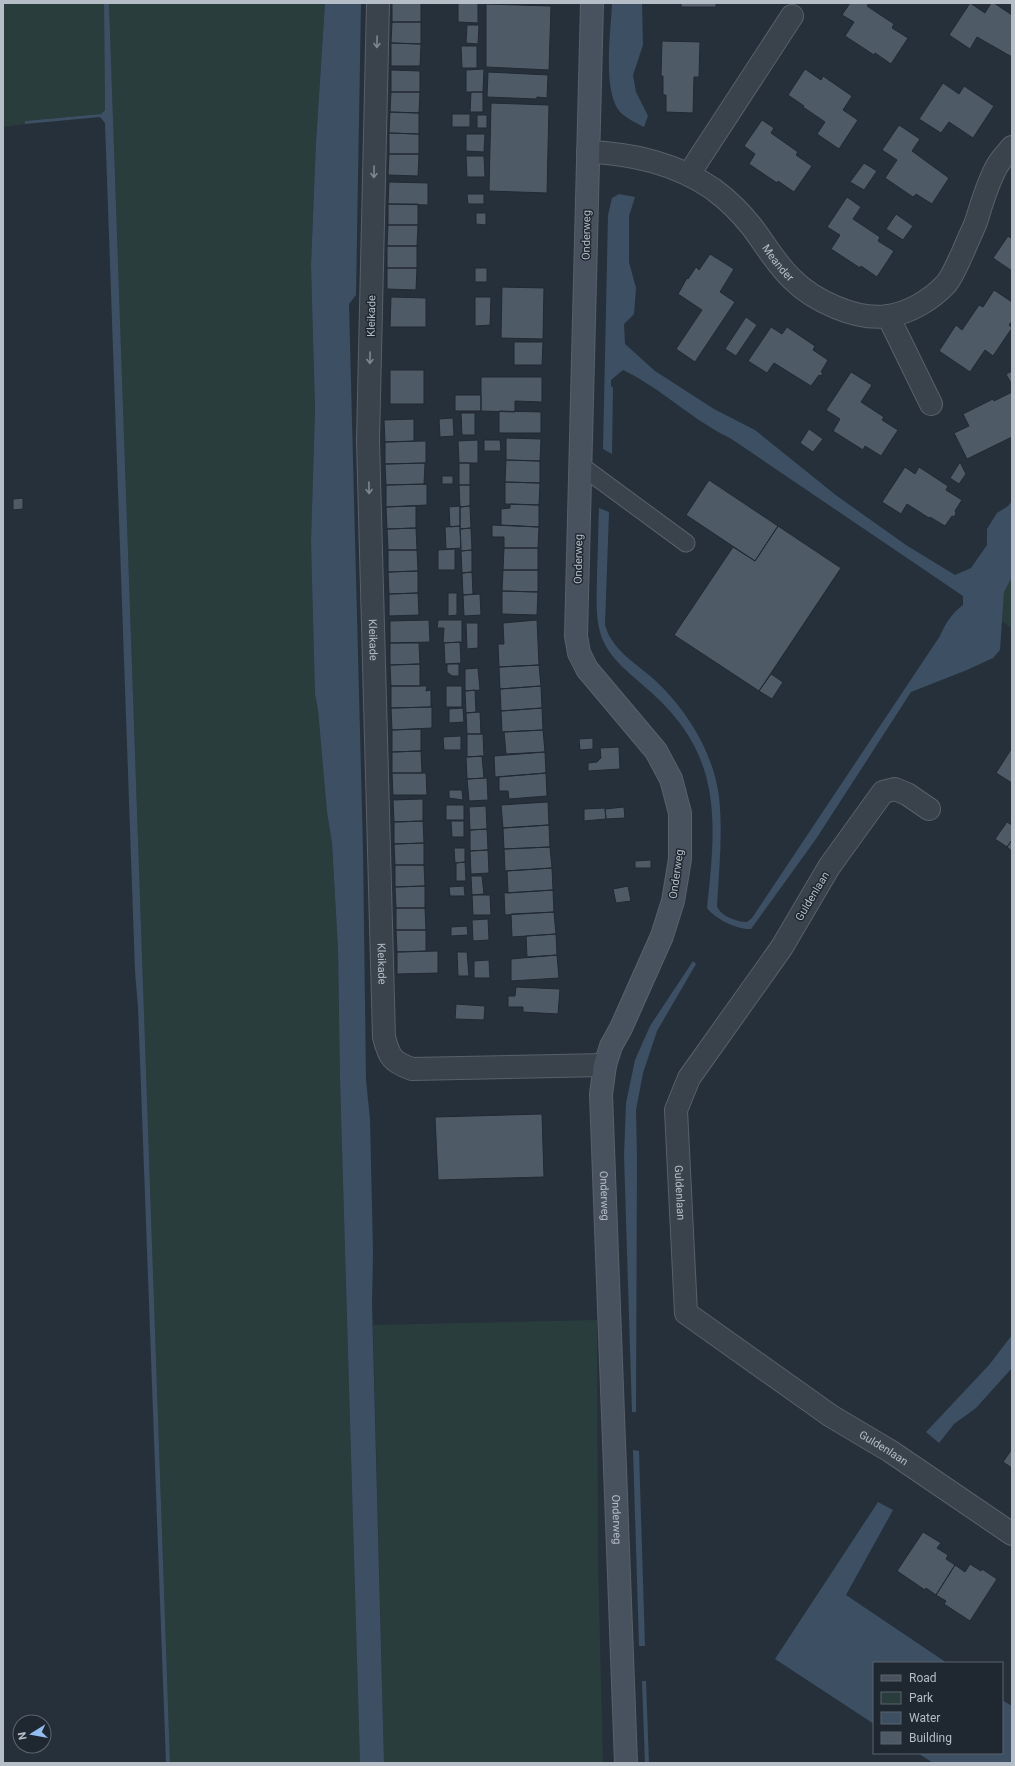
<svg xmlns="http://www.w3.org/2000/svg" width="1015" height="1766" viewBox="0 0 1015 1766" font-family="Roboto,sans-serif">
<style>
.green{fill:#293d3d}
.water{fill:#3d4f63}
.building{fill:#4e5b67;stroke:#212933}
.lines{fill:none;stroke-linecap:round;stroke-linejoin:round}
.lane-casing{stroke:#58606a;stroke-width:19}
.street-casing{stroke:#58606a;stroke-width:24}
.secondary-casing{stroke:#58606a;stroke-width:24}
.lane{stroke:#3a424c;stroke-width:17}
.street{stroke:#3a424c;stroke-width:22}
.secondary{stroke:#48525e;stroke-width:22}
.oneway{stroke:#7e8690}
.labels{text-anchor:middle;stroke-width:3;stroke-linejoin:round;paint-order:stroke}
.street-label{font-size:11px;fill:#b5bdc7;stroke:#1f2731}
</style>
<rect width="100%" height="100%" fill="#26303b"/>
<path class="green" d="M3,3H104L105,110L101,114L25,121V124L3,127Z
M109,3H325L316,142L311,265L315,409L311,542L315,694L318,710L327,812L332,843L338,949L340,1079L360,1763H170Z
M1012,577V629L1002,621L1004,592Z
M597,1320L598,1564L603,1763H384L373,1325Z"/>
<path class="water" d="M104,3H109L170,1763H166L138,1007L135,971L105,123L100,117L25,124V121L101,114L105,110Z
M325,3H361L356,295L349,304L363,849L366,1080L370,1119L373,1253L372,1303L384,1763H360L340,1079L338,949L332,843L327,812L318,710L315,694L311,542L315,409L311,265L316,142Z
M612,3H642L643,45L633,75L636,92L648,116L644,127C636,123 626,118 620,112C602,91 611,31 612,3Z
M619,194L635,197L629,216V262L636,288L634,314L624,324L625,344L655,371L714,409L755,430L837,496L906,545L955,575L971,568L987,545V529L997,513L1008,506L1012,501V577L1004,592L1000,650L993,658L967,670L911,692L816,839L751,929C738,930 715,919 707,908C716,823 723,758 654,695C635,677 607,659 600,632C595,614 597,593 597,575C598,552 598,530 599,508L609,512L605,625C613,654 644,667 663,688C691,717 714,756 719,797C723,833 719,870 717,906C720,916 737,922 747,922L752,918L940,636C945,624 952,613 963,605V596L730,438C692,420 661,388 623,370L611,380V386L613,388L612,454L603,449L608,215L612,198Z
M693,961L696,964L657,1031L643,1073L636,1110L637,1157L636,1412H632L624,1156L626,1103L635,1060L650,1026Z
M1012,1335V1368L976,1408L954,1424L939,1443L926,1432L989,1365Z
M633,1450L639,1451L645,1646H639Z
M878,1502L893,1510L846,1595L947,1663H874V1724L775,1659Z
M642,1681H646L649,1763H645Z
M1002,1700L1012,1706V1763H933L918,1753H1002Z"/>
<path class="building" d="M392,3H421V22H392Z
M458,3H478V23L458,22Z
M681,3H716V7H681Z
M850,3H869L867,6L894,24L892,28L908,38L891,64L875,53L874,55L845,36L854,22L842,15Z
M970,3L985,13L991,3H994L1012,15V57L977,37L970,49L949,35Z
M486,4L551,6L549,70L486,67Z
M392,22H421V44L391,43Z
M467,25H479L478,44L466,43Z
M662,41L700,42L699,77H694L693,113L666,112V95H663V76H661Z
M391,43L421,44L420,66H391Z
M461,46H477V68H462Z
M484,69L483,92H466V70Z
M805,69L821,80L823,76L852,96L843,110L858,120L839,149L817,134L825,122L803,107L804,106L788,95Z
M391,70L420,71V92H391Z
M488,72L548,75L547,98L537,97L536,99L487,97Z
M943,83L959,94L964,86L994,106L973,138L949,122L941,133L919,119Z
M391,92H420L419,113L390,112Z
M471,92H483V112H470Z
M491,103L549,105L547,193L489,191Z
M390,112L419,113V134L389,133Z
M452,114H470V127H452Z
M477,115H487V128H477Z
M762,120L774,128L771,133L798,152L796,155L812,166L794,192L778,181L777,183L749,164L755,154L744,146Z
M899,125L920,139L912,151L949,178L932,204L916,194L913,197L885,178L897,160L882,150Z
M389,133L419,134V154H389Z
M466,134H485L484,152L466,151Z
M389,154H419L418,176L388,175Z
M466,156H484L485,177H467Z
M864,163L877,171L864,190L850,182Z
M389,182L428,183V205L388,204Z
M467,194H484V204H468Z
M847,197L861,207L853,219L880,237L878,241L894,251L877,277L861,266L860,268L831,249L840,235L827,227Z
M388,204H418V225H388Z
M476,213H486V225L476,224Z
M896,214L913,226L903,240L886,229Z
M388,225H418L417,246H387Z
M1008,236L1012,239V271L993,258Z
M387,246H417V268H387Z
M710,254L734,269L720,292L735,302L695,362L676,349L702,310L678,294L687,278L688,279L696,267L699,270Z
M387,268H417L416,290L387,289Z
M475,268H487V282H475Z
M502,287L544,288L543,339L501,338Z
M994,290L1012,302V321L1009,325L1012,328L993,356L985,350L970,372L939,351L956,325L962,330L979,305L983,307Z
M391,297L426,298V327H390Z
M475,297H491L490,325L475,326Z
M746,317L757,325L736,356L725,349Z
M771,327L782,334L787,327L815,346L813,350L828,360L821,372L823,373L821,376L819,375L811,386L774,363L767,373L748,361Z
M514,342H543L542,365H514Z
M390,370H424V404H390Z
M1012,371V385L1006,374Z
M851,372L872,385L861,402L884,417L882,420L898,430L881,456L865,446L863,450L833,431L840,419L826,410Z
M481,377H542V402L515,401V412L481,411Z
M1012,392V437L967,459L954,433L969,426L963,414L993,399L994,401Z
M455,395H481V411H455Z
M499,411L541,412V433H499Z
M461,413H475V435H462Z
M453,418L454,436L440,437L439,419Z
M414,419V441L385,442L384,420Z
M809,429L823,439L813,452L800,443Z
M506,438L541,439L540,461L506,460Z
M478,440V463H459L458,441Z
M484,440H500L501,451H484Z
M426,441V463L385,464V442Z
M506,460L540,461V483L505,482Z
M960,462L966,474L959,484L950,478Z
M425,463L424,484H427L386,485L385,464Z
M459,463H470V485H459Z
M905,467L915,474L919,467L948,486L946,490L962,500L955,511L956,513L954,517L952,516L945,526L930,517L929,518L907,504L901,514L882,502Z
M442,476H453V484H442Z
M709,480L778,526L755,561L686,515Z
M505,482L540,483L539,505L505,504Z
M427,484V505L386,507V485Z
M459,485H470V506L460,507Z
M23,498V509L13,510V499Z
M510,504L539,505V527L501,525V509L510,508Z
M416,506V528L387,529L386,507Z
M460,506V526L450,527L449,507Z
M470,506L471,528L460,529V507Z
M492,525L539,527L538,548H504V537H492Z
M460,526L461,548L446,549L445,527Z
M778,526L841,568L759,691L674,635L733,547L755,561Z
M416,528L417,550H388L387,529Z
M471,528L472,550L461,551L460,529Z
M504,548H538V570H503Z
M455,549V570H438V550Z
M388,550H417L418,571L388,572Z
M472,550V572L462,573L461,551Z
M503,570H538V592L502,591Z
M418,571V593L389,594L388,572Z
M472,572L473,594L463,595L462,573Z
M502,591L538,592L537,615L502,614Z
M418,593L419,615L389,616V594Z
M448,593H457V615L448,616Z
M480,594L481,615L464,616L463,595Z
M429,620L430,642L390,643V621Z
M438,620H462V642L443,643L444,628H437Z
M537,620L539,665L499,667L498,644H504L503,623Z
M466,623H478V648L467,649Z
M460,642L461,663L445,664L444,643Z
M390,643H419L420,664L390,665Z
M420,664V686H391L390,665Z
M447,664H459V676H452L447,672Z
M539,665L541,686L500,689L499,667Z
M478,668L480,690L465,691V669Z
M771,674L783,682L772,699L759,691Z
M391,686H427L426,691L431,690V707L391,708Z
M446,686H462V707H446Z
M541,686L542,708L501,711L500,689Z
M475,690L476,712L466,713L465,691Z
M432,707V728L392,730L391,708Z
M463,708L464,722L449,723V709Z
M542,708L543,730L502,732L501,711Z
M480,712L481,734H467L466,713Z
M421,729V751L392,752V730Z
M543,730L545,752L506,754L504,732Z
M467,734H483L484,756L467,757Z
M461,736V750H444L443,737Z
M593,738V749L580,750L579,739Z
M619,747L620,769L588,771V763L597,762L601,758L600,748Z
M1012,748V783L996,773Z
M421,751L422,773H392V752Z
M545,752L546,773L495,777L494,756Z
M482,756L484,778L467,779L466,757Z
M392,773H426L427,795H393Z
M546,773L547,796L509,799L508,791H499V777Z
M487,778L488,800L469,801L467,779Z
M449,790H462L463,800L449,798Z
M423,799V821L394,822L393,800Z
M548,802L549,825L503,828L501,805Z
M446,805H464V820H446Z
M486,806L487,829L470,830L469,807Z
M624,807L625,818L606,819L605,809Z
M605,808L606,819L584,821V809Z
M423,821L424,843L394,844V822Z
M451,821H464V837H452Z
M1007,822L1012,825V840L1007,847L995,839Z
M549,825L550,847L504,849L503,828Z
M487,829L488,850L470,851V830Z
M1012,840V851L1007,847Z
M424,843V865H395L394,844Z
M550,847L552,868L505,871L504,849Z
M454,848H465V862L455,863Z
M488,850L489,873L471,874L470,851Z
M651,860V868H635V861Z
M465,862L466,881H456V863Z
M395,865H424L425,886L395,887Z
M552,868L553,890L508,893L507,871Z
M471,876H482L484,894L472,895Z
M425,886V908H396L395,887Z
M464,886L465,896H450L449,887Z
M628,886L631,901L616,903L613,889Z
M553,890L554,912L505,915L504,893Z
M472,895H490L491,915H473Z
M396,908H425L426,930H396Z
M554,912L556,934L512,937L511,914Z
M488,919L489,940L473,941L472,920Z
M467,926L468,935L451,936V927Z
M396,930H426V951L397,952Z
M556,934L557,955L527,957L526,936Z
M438,951V973L397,974V952Z
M457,952H467L469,976H458Z
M557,955L559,978L511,981V959Z
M489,960L490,978H474V961Z
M516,987L560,989L558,1014L523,1012V1007H508V996H515Z
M456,1004L485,1006L484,1020L455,1019Z
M542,1114L544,1177L438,1180L435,1117Z
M1012,1449V1468L1003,1462Z
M923,1532L941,1543L937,1548L948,1555L946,1559L955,1565L936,1595L926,1588L925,1590L897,1571Z
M970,1564L981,1571L982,1569L997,1579L970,1621L944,1604L946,1601L936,1595L955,1565L965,1572Z"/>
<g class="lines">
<g class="lane-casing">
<path id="lane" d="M580,465L686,543"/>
</g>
<g class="street-casing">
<g id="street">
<path id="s1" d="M378,3L368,440L384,1037C389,1057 392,1062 412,1069L605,1065"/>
<path id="s2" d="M588,152C631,153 677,164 713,189C728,200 741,213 752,227C765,244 776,264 792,279C814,301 857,321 888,316C909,313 931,300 946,284C953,276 958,262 963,252C967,242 972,232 976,222C982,203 987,184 997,166C1001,159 1007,153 1012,147"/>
<path d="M689,174L792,16"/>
<path d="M888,316L931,404"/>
<path id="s3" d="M929,809L907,794L895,789L883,792L829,867L782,947L689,1078L676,1110L686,1313L831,1416L890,1451L1012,1534"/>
</g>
</g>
<g class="secondary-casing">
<g id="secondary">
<path id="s4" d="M592,3L576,636L579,653L587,669L656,751L671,779L680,813V859L673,901L662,936L621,1028L611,1046L605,1065L601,1094L626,1763"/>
</g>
</g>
<use href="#lane" class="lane"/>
<use href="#street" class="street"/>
<use href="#secondary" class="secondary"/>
</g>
<defs><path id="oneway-shaft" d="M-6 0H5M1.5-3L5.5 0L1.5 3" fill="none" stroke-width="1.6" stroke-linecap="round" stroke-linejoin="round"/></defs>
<g class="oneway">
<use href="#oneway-shaft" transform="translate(377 42) rotate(91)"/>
<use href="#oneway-shaft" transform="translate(374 172) rotate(91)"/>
<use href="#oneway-shaft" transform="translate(370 358) rotate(91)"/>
<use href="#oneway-shaft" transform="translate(369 488) rotate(89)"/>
</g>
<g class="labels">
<g class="street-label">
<text transform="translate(586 235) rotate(-89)" y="4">Onderweg</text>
<text dy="4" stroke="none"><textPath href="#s2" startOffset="231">Meander</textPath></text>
<text transform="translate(371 316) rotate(-89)" y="4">Kleikade</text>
<text transform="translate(578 559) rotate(-89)" y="4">Onderweg</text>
<text dy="4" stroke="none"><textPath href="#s1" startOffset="637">Kleikade</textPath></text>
<text transform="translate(676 874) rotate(-82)" y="4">Onderweg</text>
<text transform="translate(812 896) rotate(-59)" y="4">Guldenlaan</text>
<text dy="4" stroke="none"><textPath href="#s1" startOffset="961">Kleikade</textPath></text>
<text dy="4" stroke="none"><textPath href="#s3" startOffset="515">Guldenlaan</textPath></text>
<text dy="4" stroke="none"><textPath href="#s4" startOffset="1240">Onderweg</textPath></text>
<text dy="4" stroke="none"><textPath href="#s3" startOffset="875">Guldenlaan</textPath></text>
<text dy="4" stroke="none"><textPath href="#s4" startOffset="1564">Onderweg</textPath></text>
</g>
</g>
<rect width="1015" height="1766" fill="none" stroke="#b5bdc7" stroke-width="8"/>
<rect x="873" y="1662" width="130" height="92" fill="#1f2731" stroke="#5b636d"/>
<rect x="881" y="1675" width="20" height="6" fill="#48525e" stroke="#5b636d"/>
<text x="909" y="1682" font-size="12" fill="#b5bdc7">Road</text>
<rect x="881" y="1692" width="20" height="12" fill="#293d3d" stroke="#5b636d"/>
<text x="909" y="1702" font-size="12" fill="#b5bdc7">Park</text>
<rect x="881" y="1712" width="20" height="12" fill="#3d4f63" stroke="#5b636d"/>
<text x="909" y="1722" font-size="12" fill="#b5bdc7">Water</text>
<rect x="881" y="1732" width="20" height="12" fill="#4e5b67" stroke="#5b636d"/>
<text x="909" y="1742" font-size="12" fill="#b5bdc7">Building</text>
<g transform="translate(32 1734) rotate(259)"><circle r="19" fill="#1f2731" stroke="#5b636d"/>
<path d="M0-3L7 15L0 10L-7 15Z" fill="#93bcef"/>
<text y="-6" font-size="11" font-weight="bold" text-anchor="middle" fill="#b5bdc7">N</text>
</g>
</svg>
